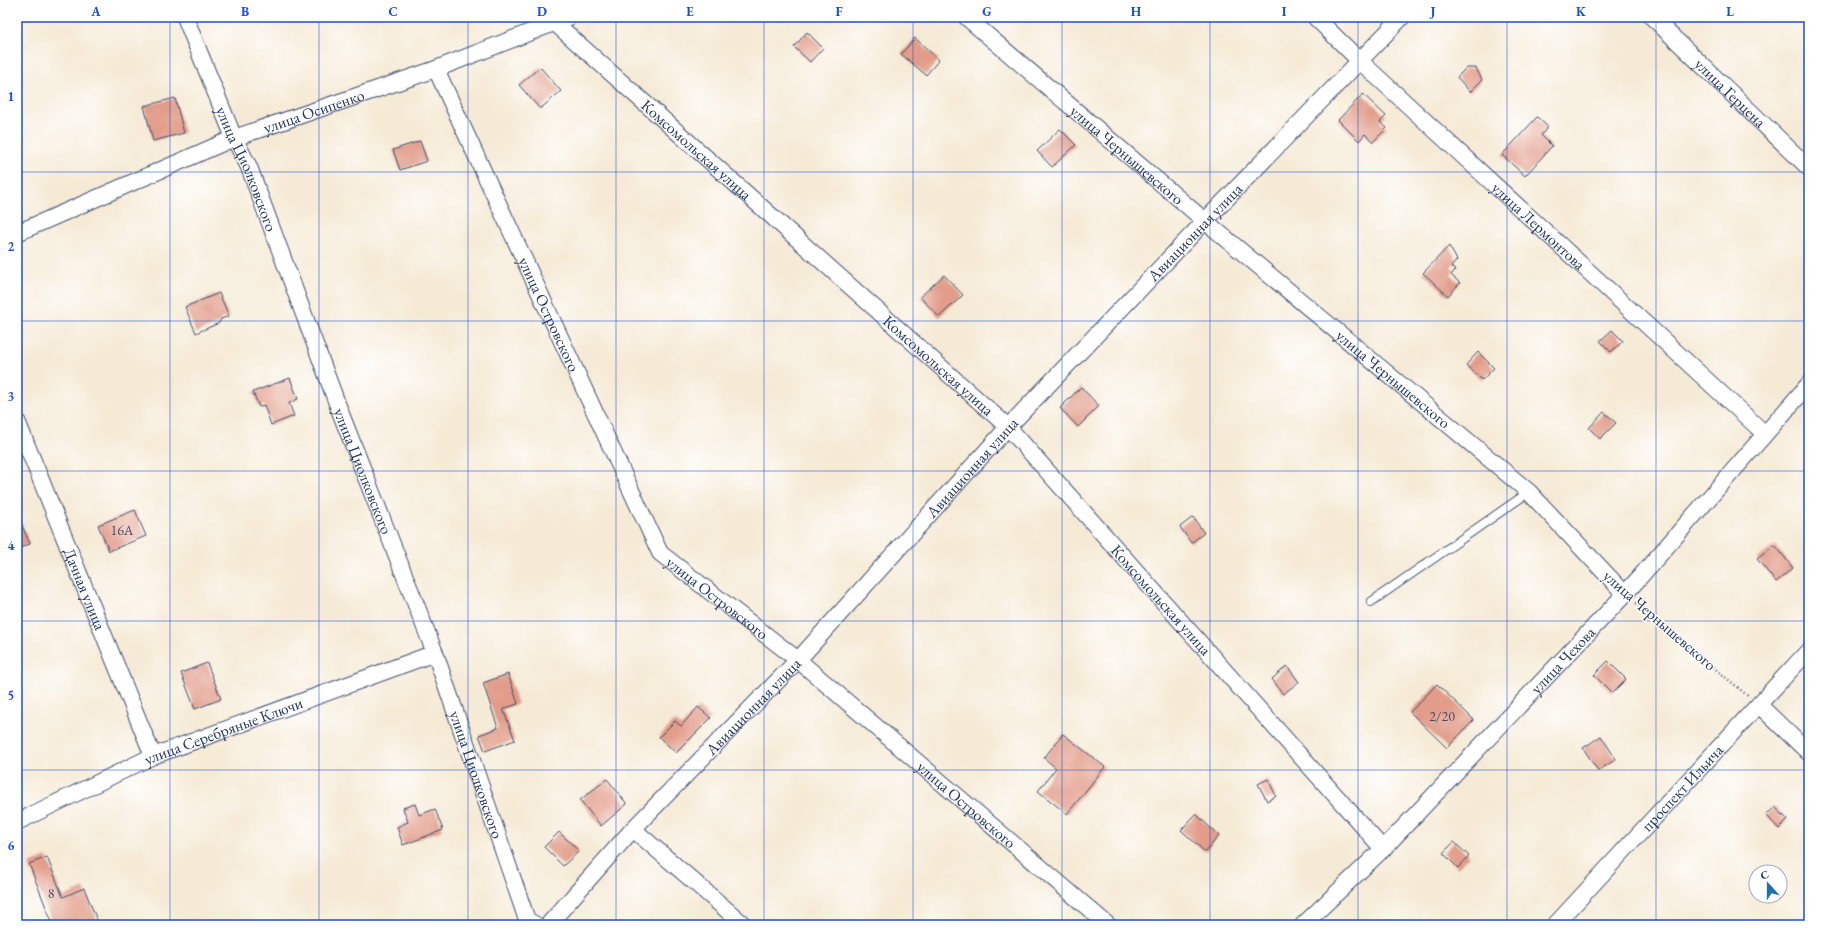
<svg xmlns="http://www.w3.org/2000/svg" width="1826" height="942" viewBox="0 0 1826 942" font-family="'EB Garamond',serif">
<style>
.building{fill:#e29c89}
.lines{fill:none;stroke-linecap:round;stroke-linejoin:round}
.service-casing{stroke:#3c4b70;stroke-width:10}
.minor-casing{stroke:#3c4b70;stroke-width:18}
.path{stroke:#3c4b70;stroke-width:2.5;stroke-dasharray:1 3;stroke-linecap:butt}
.service{stroke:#fff;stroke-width:8}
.minor{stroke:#fff;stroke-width:16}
.grid{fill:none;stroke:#1d4ed8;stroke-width:1;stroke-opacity:0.55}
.labels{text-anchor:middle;stroke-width:3;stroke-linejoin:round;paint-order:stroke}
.number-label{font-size:14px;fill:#4d4a69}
.street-label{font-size:16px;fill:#1b2f5e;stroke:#fff}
.neatline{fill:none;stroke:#1d4ed8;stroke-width:1.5}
.grid-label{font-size:13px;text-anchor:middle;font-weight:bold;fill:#1d4ed8}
</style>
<rect width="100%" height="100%" fill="#fff"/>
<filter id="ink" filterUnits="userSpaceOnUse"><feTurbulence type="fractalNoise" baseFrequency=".025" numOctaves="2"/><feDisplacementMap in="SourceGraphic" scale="8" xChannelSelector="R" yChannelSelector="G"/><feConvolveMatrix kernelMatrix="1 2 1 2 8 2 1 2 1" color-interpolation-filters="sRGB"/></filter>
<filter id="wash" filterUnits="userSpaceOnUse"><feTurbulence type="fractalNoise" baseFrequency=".012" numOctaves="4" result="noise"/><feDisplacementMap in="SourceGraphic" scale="16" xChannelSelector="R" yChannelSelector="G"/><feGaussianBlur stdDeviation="0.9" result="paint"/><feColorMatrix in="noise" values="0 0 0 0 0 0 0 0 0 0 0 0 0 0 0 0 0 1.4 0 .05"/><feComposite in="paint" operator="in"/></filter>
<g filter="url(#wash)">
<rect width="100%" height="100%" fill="#f5ead5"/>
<g id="blocks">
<path class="building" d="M807,32L823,48L810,62L794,47Z
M915,38L939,60L926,75L901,54Z
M540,67L561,91L540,109L519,85Z
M1466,68H1476L1482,80L1470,92L1457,77Z
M1363,94L1386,116L1380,122L1387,128L1373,142L1365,134L1359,141L1338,120Z
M175,98L184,133L153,141L144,106Z
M1537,117L1548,127L1541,135L1552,146L1525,176L1502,155Z
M1060,129L1076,145L1052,167L1037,151Z
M420,141L427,161L400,170L393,150Z
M1449,246L1457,260L1451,267L1455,270L1451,275L1460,283L1448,296L1423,273Z
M944,275L963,295L939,317L920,297Z
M219,293L229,316L221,319L219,323L196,333L185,307Z
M1612,330L1623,341L1611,352L1600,341Z
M1478,352L1494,368L1482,380L1466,365Z
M290,378L298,399L289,403L294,416L271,425L264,405L259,407L253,392Z
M1081,387L1099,406L1078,427L1060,408Z
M1604,412L1616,423L1600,439L1589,428Z
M135,510L146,536L109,551L98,525Z
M17,514L30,544L17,549Z
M1193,517L1204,533L1191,543L1180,527Z
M1775,545L1793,568L1776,582L1757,559Z
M1608,661L1626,679L1612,693L1594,675Z
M207,663L221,699L195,709L181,673Z
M1287,666L1299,682L1283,694L1272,679Z
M508,674L518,704L503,709L515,740L485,751L479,735L498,728L483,683Z
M1437,684L1474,720L1447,748L1410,712Z
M698,707L711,718L676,753L659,737L675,721L681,726Z
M1063,734L1105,767L1067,814L1038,791L1056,768L1044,758Z
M1601,736L1616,759L1598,771L1583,748Z
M607,779L627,804L601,826L580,800Z
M1268,779L1276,796L1267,801L1258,784Z
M415,804L419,815L435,809L443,830L403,845L397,827L408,822L403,808Z
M1775,807L1788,820L1779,829L1766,815Z
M1196,814L1219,836L1205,852L1181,830Z
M559,832L579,851L563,866L544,847Z
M1454,842L1469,856L1458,868L1443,853Z
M47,857L63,897L84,888L99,925H53L29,864Z"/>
</g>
</g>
<g filter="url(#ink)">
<use href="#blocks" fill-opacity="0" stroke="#3c4b70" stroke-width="1"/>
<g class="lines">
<g class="service-casing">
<path id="service" d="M1371,602L1529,492"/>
</g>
<g class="minor-casing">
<g id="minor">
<path id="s1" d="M185,17L234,138L249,167L341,414L435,653L527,920L536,925"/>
<path id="s2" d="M966,17L1205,221L1529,492L1625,594"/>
<path id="s3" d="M1315,17L1361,62L1764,433"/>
<path id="s4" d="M1652,17L1809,168"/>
<path id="s5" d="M555,23L1008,427L1383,849"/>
<path id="s6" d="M436,69L660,553L798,660L1108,925"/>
<path id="s7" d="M17,233L234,138L436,69L569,17"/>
<path id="s8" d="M17,421L153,756"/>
<path d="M1759,705L1809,753"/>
<path id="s9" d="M17,822L153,756L435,653"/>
<path d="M633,829L744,925"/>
<path id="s10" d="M548,925L633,829L798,660L1008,427L1205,221L1402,17"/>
<path id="s11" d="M1303,925L1383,849L1625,594L1809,384"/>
<path id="s12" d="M1555,925L1809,650"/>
</g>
</g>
<path class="path" d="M1636,603L1748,696"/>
<use href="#service" class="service"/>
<use href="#minor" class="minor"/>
</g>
</g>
<path class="grid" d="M170,17V925M319,17V925M468,17V925M616,17V925M764,17V925M913,17V925M1062,17V925M1210,17V925M1358,17V925M1507,17V925M1656,17V925M17,172H1809M17,321H1809M17,471H1809M17,621H1809M17,770H1809"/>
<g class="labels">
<g class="number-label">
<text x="122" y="535">16А</text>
<text x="1442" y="721">2/20</text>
<text x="51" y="898">8</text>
</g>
<g class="street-label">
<text dy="6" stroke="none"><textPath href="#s4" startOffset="109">улица Герцена</textPath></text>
<text dy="6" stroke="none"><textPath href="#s7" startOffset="321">улица Осипенко</textPath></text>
<text dy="6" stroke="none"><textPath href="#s5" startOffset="190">Комсомольская улица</textPath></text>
<text dy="6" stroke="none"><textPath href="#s2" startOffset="212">улица Чернышевского</textPath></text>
<text dy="6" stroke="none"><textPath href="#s1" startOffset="164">улица Циолковского</textPath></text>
<text dy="6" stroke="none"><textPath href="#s3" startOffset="306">улица Лермонтова</textPath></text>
<text dy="6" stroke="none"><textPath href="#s10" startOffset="948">Авиационная улица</textPath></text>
<text dy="6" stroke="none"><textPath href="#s6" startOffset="270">улица Островского</textPath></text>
<text dy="6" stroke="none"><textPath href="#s5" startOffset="514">Комсомольская улица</textPath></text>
<text dy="6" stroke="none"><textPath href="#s2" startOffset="560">улица Чернышевского</textPath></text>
<text dy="6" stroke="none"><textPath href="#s10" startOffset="624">Авиационная улица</textPath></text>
<text dy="6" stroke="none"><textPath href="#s1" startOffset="488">улица Циолковского</textPath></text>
<text dy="6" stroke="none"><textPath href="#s8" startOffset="181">Дачная улица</textPath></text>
<text dy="6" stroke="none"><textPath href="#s6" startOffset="606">улица Островского</textPath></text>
<text dy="6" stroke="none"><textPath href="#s5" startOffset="838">Комсомольская улица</textPath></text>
<text transform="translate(1660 620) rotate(41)" y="6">улица Чернышевского</text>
<text dy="6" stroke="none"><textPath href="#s11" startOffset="371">улица Чехова</textPath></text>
<text dy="6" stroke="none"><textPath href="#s10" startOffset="300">Авиационная улица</textPath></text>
<text dy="6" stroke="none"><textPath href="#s9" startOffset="226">улица Серебряные Ключи</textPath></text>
<text dy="6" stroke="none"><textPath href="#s1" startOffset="812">улица Циолковского</textPath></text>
<text dy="6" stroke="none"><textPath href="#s12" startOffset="187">проспект Ильича</textPath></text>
<text dy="6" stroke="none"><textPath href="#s6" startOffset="930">улица Островского</textPath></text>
</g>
</g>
<rect width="1826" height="942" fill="none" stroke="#fff" stroke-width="44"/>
<g transform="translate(1768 884) rotate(339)"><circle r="19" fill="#ffffff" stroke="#a4acbf"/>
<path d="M0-3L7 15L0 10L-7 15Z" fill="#1f6fb2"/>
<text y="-6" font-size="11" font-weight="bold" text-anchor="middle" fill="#1b2f5e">С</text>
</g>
<rect x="22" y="22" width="1782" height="898" class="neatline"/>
<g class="grid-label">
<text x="96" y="16">A</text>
<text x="245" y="16">B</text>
<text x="393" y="16">C</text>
<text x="542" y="16">D</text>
<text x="690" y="16">E</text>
<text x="839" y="16">F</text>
<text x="987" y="16">G</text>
<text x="1136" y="16">H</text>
<text x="1284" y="16">I</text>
<text x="1433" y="16">J</text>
<text x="1581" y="16">K</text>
<text x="1730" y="16">L</text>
<text x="11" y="101">1</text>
<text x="11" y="251">2</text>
<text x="11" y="401">3</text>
<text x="11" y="550">4</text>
<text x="11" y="700">5</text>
<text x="11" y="850">6</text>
</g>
</svg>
